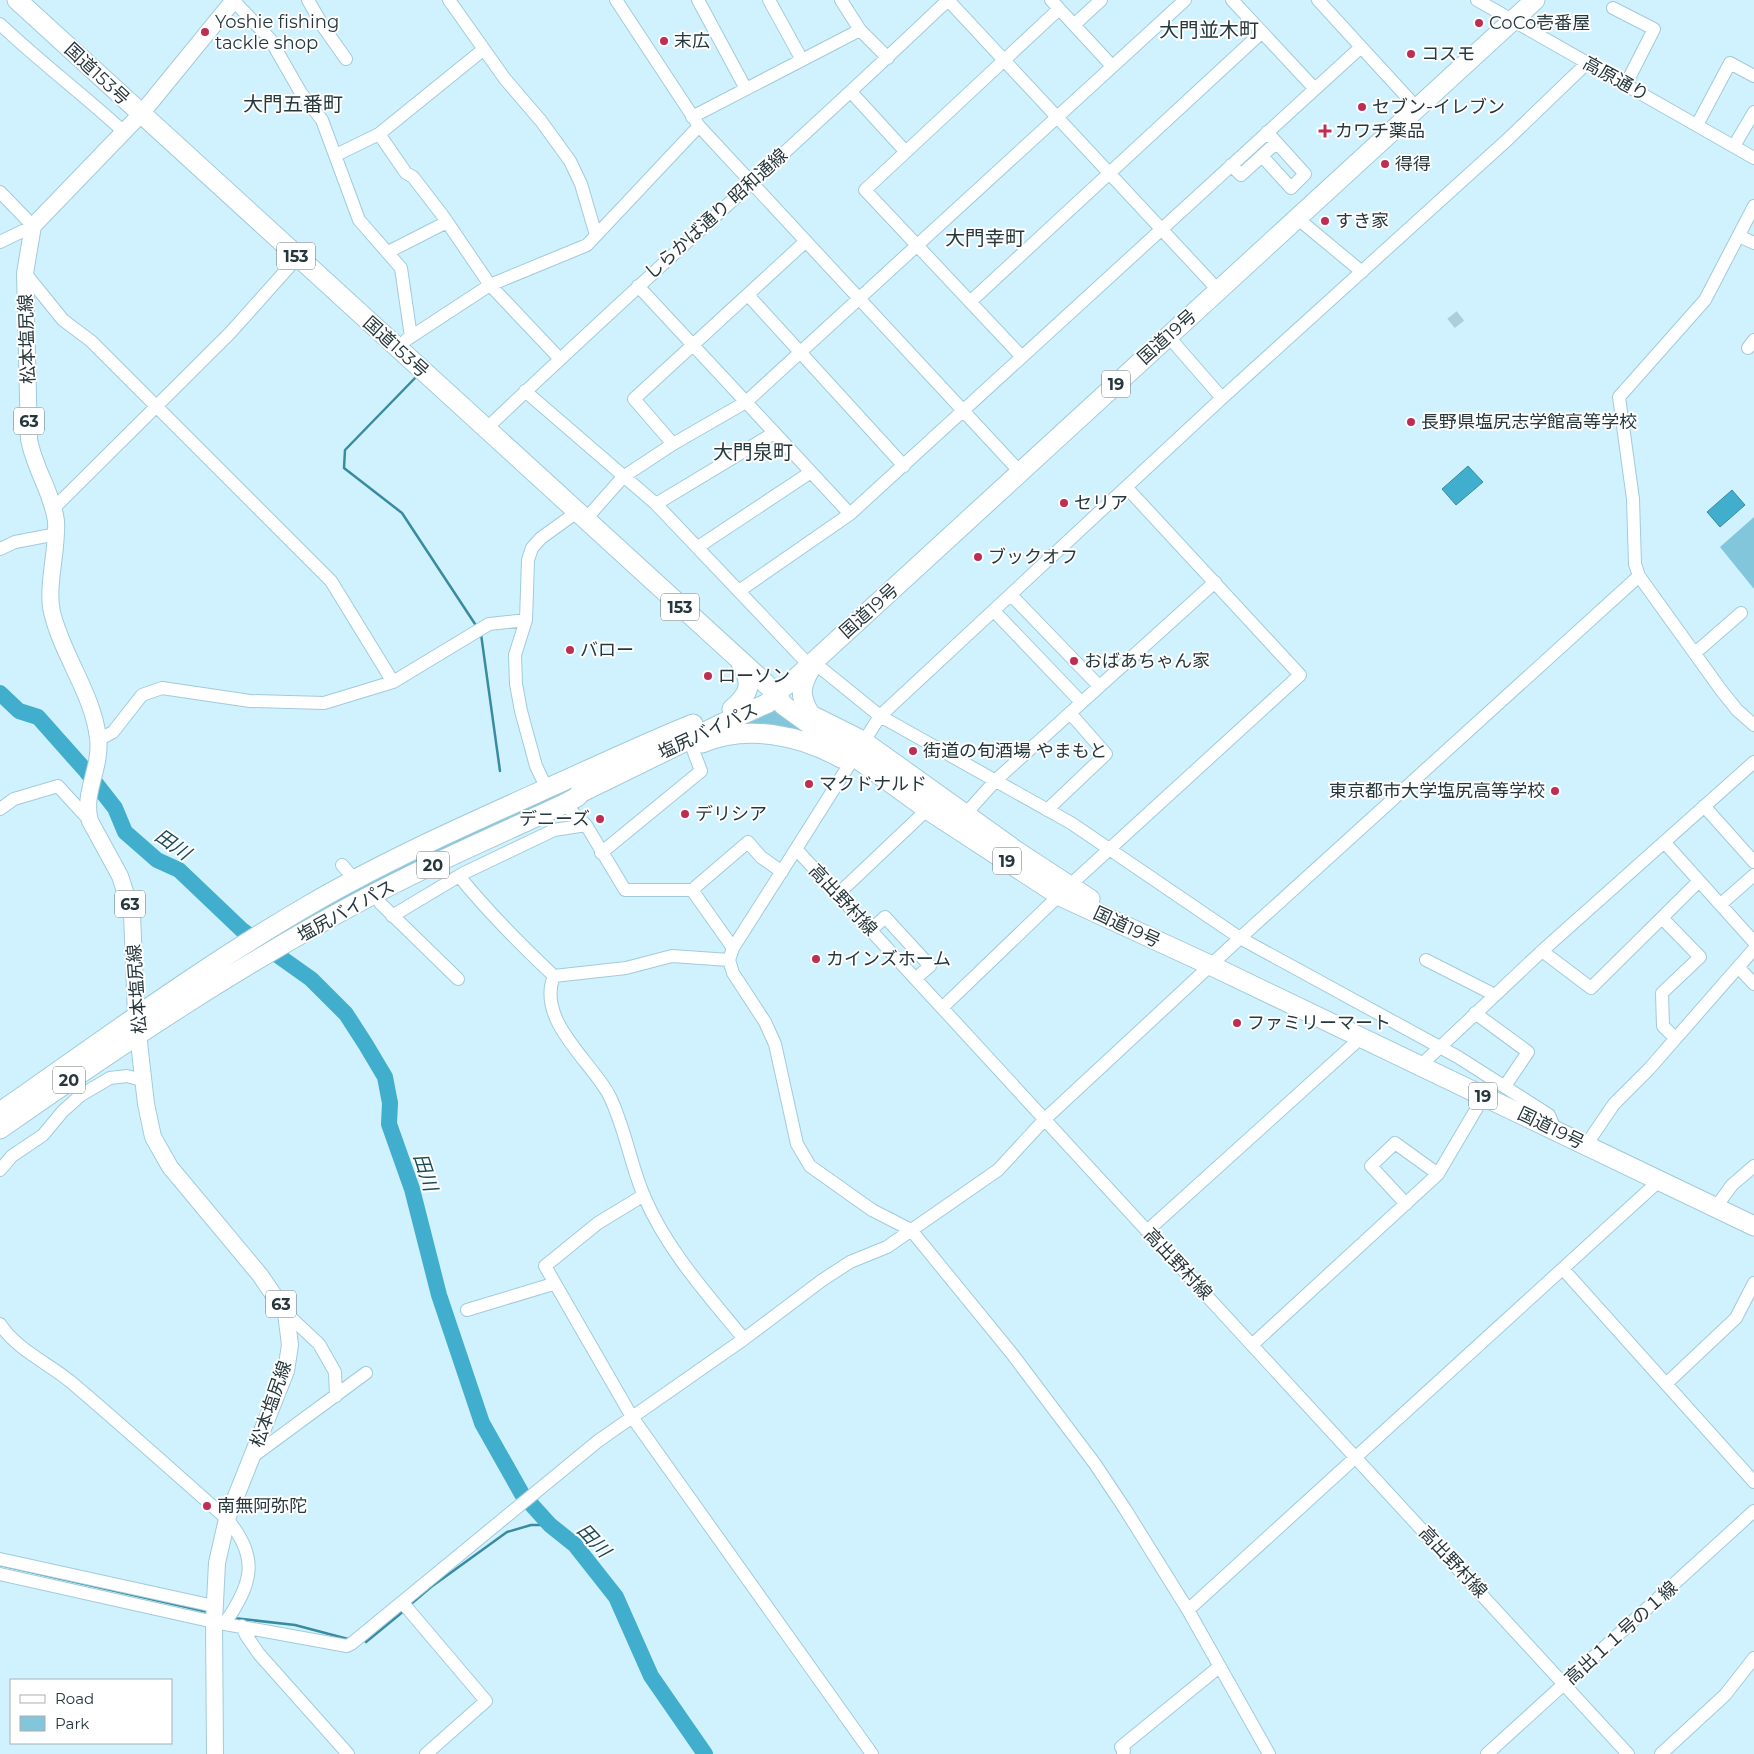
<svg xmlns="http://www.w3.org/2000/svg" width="1754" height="1754" viewBox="0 0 1754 1754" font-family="Montserrat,'Noto Sans JP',sans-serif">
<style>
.green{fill:#82c6dc}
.water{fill:#41aecd;stroke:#398ba2}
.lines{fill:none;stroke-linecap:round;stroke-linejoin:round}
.stream{stroke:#398ba2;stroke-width:2.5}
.river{stroke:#41aecd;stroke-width:16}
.minor-tunnel{stroke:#aecdd7;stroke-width:12;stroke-dasharray:12 6;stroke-linecap:butt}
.minor-casing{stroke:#a1cbda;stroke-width:14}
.major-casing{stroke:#a1cbda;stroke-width:18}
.highway-casing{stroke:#a1cbda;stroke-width:21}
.minor{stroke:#fff;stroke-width:12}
.major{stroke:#fff;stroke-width:16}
.highway{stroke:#fff;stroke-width:19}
.poi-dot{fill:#be2e53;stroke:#fff;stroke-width:2}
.labels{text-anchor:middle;stroke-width:4;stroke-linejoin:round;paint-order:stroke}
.shield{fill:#fff;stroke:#687477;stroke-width:1}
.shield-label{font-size:16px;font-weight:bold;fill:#27383d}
.poi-label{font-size:18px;fill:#27383d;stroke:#fff;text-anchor:start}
.street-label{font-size:18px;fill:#27383d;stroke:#fff}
.water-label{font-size:19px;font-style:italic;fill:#1e4b59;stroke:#fff}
.quarter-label{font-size:20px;fill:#27383d;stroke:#fff}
</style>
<rect width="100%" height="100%" fill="#d0f2fe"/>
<path class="green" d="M1754,517V589L1720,547Z
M775,708L804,731L772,725L725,726Z
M694,729L292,930L290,928L311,911L353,887Z"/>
<path class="water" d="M1468,466L1483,482L1456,505L1442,489Z
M1732,490L1745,505L1720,527L1707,512Z"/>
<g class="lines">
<path class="stream" d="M416,377L345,450L344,468L402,513L477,627
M481,634L500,771
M0,1565L208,1612
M411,1604L431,1587L507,1532L531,1525H550
M233,1618L295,1625L348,1639
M366,1642L405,1610"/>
<path class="river" d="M0,693L19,711L38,717L86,771L115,808L125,832L157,860L179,870L242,930L311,979L346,1014L366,1045L385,1077L390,1103L389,1124L412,1189L439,1295L482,1423L522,1494L550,1525L575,1545L616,1597L651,1676L705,1754"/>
<path class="minor-tunnel" d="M1452,315L1460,325"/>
<g class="minor-casing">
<path id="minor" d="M233,0L270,39L301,93L322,120L359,220L401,268L411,337
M308,0L324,28L346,59
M449,0L505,79L541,121L570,161L581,184L596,235
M616,0L699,126L1020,472
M698,0L746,89
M769,0L802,60
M841,0L860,30L888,58
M948,0L1219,291
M1051,0L1112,66
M1232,0L1315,89
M1318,0L1417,108
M1477,0L1754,158
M1613,8L1654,29L1626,84
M0,24C40,62 84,95 124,132
M1075,24L1101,0
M1587,63L1507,140L1222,398L880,716L796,849L1628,1754
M851,92L905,151
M692,117L860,30
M1697,125L1730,63L1754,76
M379,134L406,173L413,177L443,216L490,285L560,359
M1734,146L1754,112
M336,155L379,134L484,49
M1262,156L1291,188L1305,174L1267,132
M1231,165L1241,175L1276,143
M0,192L33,226L0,242
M1754,206L1705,300L1619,397L1633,499L1635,564L1639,576L1721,690L1737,710L1754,725
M1297,218L1362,272
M1739,236L1754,243
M388,252L447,222
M25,273L63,320L91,341L331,581L393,682
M638,286L850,514L1361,47
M748,295L904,466
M970,302L1261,33
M1168,336L1222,398
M406,340L490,285L587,245L699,126
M1748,348L1754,340
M1022,357L865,190L1059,9
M525,391L656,504L809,665
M486,429C638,284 796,145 948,0
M673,444L634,399L806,241
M656,504L774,433
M54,508L230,333L297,258
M585,520L623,477L673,444L746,402L1185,0
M698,547L811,472
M0,549L15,542L57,534
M739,591L850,514
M1011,595L1099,686
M994,611L1081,702
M1695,653L1741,613
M822,669L880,716L1071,823L1240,938L1458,1057L1549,1115L1552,1122L1550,1128
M98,740L113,732L142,695L162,688L250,701L324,703L393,682L489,624L526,620
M547,789L536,766L521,711L516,684L515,655L526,620L528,560L532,548L541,538L577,512
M564,804L586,825L625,890H692L748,842L761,857L782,872
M1704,806L1754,862
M0,809L14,799L58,786L90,821
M1047,810L1106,754L1070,713
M961,819L996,780L1215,582
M1665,843L1754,942
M796,849L733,948L729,960L733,973L765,1022L775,1044L797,1144L810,1166L872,1210L911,1230L1013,1355L1095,1464L1125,1509L1188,1610L1269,1754
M601,853L701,771L692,747
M342,865L349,873
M459,876C488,912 520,944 554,976L626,968L672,956L729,960
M692,890L733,948
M838,894L932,805
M380,903L458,979
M1721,904L1754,875
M392,916L464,873L554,830L586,825
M1663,919L1700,957L1662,993L1663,1026L1675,1038
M871,930L885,917L930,966L916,978
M1542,951L1591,988L1699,881
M1426,960L1495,995
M1738,967L1754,984
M554,976C536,1020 591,1061 609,1095C625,1127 630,1163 644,1196C667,1250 707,1294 744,1339
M943,1007L1069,886L1300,675L1127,488
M1475,1013L1528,1052L1505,1086
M1420,1066L1542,951L1754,762
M1586,1145L1614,1104L1649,1069L1754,949
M0,1170L12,1156L43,1135L63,1111L81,1095L110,1078L127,1076L145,1081
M644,1195L598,1223L545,1266L632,1417L872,1754
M1406,1204L1371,1166L1395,1143L1438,1174
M1716,1207L1732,1185L1754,1166
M1147,1231L1354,1044L1359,1036
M1563,1269L1754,1482
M467,1310L553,1284
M286,1313L319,1344L335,1372L336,1396
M0,1324C16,1349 48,1363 71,1382C124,1427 175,1473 227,1519C260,1558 252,1584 225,1623
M1253,1344L1438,1174L1484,1096
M1667,1383L1736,1318L1754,1283
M252,1457L366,1373
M0,1559L214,1606
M0,1574L214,1622L347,1646L351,1644L598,1441L744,1339L821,1281L850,1262L887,1247L998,1170L1045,1119L1240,938L1639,576
M402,1602L486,1701L426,1754
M1188,1610L1660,1180
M242,1626L246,1635L259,1654L348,1754
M1123,1754L1124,1751L1121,1747L1219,1667
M1487,1754L1754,1511
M1661,1754L1725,1695L1754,1658"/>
</g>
<g class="major-casing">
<path id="major" d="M215,1754L214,1622L217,1563L227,1519L286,1371L290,1345L286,1313L260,1275L170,1167L153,1137L146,1104L136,1016L132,913L120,876L90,821C82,793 102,767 98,738C93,694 62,655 52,612C46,587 58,549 56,521C52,492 34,468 29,439L25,273L33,226L141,114L234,0"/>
</g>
<g class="highway-casing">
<path id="highway" d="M17,0L776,693L783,705L928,810L1060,896L1212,966L1754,1226
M732,709C750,694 753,683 741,663
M810,714C799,696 800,686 811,668
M815,717L863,741L1018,852L1090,899
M702,743C747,724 800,735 841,758
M0,1112C102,1041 202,967 309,905C383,862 461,827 539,792C591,769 641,745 693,724
M0,1129C120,1045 242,963 372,895C434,862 500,834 564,804L577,797L580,793L723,723L768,703L776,693L797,677L1535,0"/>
</g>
<use href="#minor" class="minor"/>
<use href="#major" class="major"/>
<use href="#highway" class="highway"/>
</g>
<g class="poi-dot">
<circle cx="1479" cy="23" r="5"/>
<circle cx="205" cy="32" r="5"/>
<circle cx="664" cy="41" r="5"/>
<circle cx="1411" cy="54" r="5"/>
<circle cx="1362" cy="107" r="5"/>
<path d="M1322.5 123.5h5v5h5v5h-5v5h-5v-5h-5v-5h5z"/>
<circle cx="1385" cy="164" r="5"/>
<circle cx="1325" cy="221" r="5"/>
<circle cx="1411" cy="422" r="5"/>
<circle cx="1064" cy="503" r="5"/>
<circle cx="978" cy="557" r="5"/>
<circle cx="570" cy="650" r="5"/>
<circle cx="1074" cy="661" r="5"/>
<circle cx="708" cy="676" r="5"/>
<circle cx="913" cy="751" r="5"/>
<circle cx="809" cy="784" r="5"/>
<circle cx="1555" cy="791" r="5"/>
<circle cx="685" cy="814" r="5"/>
<circle cx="600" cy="819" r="5"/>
<circle cx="816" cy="959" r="5"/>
<circle cx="1237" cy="1023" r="5"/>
<circle cx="207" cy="1506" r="5"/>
</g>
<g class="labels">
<g class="shield">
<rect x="277" y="242.5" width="38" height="27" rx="4"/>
<rect x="1102" y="370.5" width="28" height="27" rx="4"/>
<rect x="14" y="407.5" width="30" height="27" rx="4"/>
<rect x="661" y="593.5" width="38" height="27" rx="4"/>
<rect x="993" y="847.5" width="28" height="27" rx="4"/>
<rect x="417" y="851.5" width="32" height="27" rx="4"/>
<rect x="115" y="890.5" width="30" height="27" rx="4"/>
<rect x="53" y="1066.5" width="32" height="27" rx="4"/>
<rect x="1469" y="1082.5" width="28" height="27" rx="4"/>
<rect x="266" y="1290.5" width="30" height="27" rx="4"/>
</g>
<g class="shield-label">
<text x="296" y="262">153</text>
<text x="1116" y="390">19</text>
<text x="29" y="427">63</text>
<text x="680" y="613">153</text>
<text x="1007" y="867">19</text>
<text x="433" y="871">20</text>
<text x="130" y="910">63</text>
<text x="69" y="1086">20</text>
<text x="1483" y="1102">19</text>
<text x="281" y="1310">63</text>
</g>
<g class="poi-label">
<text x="215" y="28">Yoshie fishing<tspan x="215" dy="21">tackle shop</tspan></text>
<text x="1489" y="29">CoCo壱番屋</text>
<text x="674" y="47">末広</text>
<text x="1421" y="60">コスモ</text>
<text x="1372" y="113">セブン-イレブン</text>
<text x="1335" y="137">カワチ薬品</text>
<text x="1395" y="170">得得</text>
<text x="1335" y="227">すき家</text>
<text x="1421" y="428">長野県塩尻志学館高等学校</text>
<text x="1074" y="509">セリア</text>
<text x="988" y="563">ブックオフ</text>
<text x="580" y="656">バロー</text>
<text x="1084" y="667">おばあちゃん家</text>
<text x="718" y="682">ローソン</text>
<text x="923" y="757">街道の旬酒場 やまもと</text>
<text x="819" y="790">マクドナルド</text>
<text x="1545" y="797" text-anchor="end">東京都市大学塩尻高等学校</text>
<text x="695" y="820">デリシア</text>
<text x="590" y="825" text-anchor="end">デニーズ</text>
<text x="826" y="965">カインズホーム</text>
<text x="1247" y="1029">ファミリーマート</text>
<text x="217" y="1512">南無阿弥陀</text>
</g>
<g class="street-label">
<text transform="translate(97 74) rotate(43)" y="6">国道153号</text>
<text transform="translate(1616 79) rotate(29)" y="6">高原通り</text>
<text transform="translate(716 214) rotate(-42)" y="6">しらかば通り 昭和通線</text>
<text transform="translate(1167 337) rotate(-42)" y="6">国道19号</text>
<text transform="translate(27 339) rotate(-92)" y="6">松本塩尻線</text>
<text transform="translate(396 347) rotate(42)" y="6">国道153号</text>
<text transform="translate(869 611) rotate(-42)" y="6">国道19号</text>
<text transform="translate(708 731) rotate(-25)" y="6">塩尻バイパス</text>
<text transform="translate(843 900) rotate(47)" y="6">高出野村線</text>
<text transform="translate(346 911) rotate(-29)" y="6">塩尻バイパス</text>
<text transform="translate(1127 927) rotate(25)" y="6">国道19号</text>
<text transform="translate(137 989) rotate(-94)" y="6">松本塩尻線</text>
<text transform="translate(1551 1128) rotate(26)" y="6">国道19号</text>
<text transform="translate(1178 1264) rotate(47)" y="6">高出野村線</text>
<text transform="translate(271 1404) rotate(-71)" y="6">松本塩尻線</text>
<text transform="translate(1453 1562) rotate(47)" y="6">高出野村線</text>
<text transform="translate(1621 1633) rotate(-42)" y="6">高出１１号の１線</text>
</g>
<g class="water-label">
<text transform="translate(173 844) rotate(35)" y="7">田川</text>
<text transform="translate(426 1172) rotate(72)" y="7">田川</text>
<text transform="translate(594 1540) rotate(47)" y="7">田川</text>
</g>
<g class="quarter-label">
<text x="1209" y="37">大門並木町</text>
<text x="293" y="111">大門五番町</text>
<text x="985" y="245">大門幸町</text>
<text x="753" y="459">大門泉町</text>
</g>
</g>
<rect x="10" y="1679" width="162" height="65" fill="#ffffff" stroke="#a9afb1"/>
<rect x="20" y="1695" width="25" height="8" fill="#ffffff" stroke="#a9afb1"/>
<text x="55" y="1704" font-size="15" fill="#27383d">Road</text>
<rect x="20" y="1716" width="25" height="15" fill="#82c6dc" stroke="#a9afb1"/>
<text x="55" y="1729" font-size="15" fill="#27383d">Park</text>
</svg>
